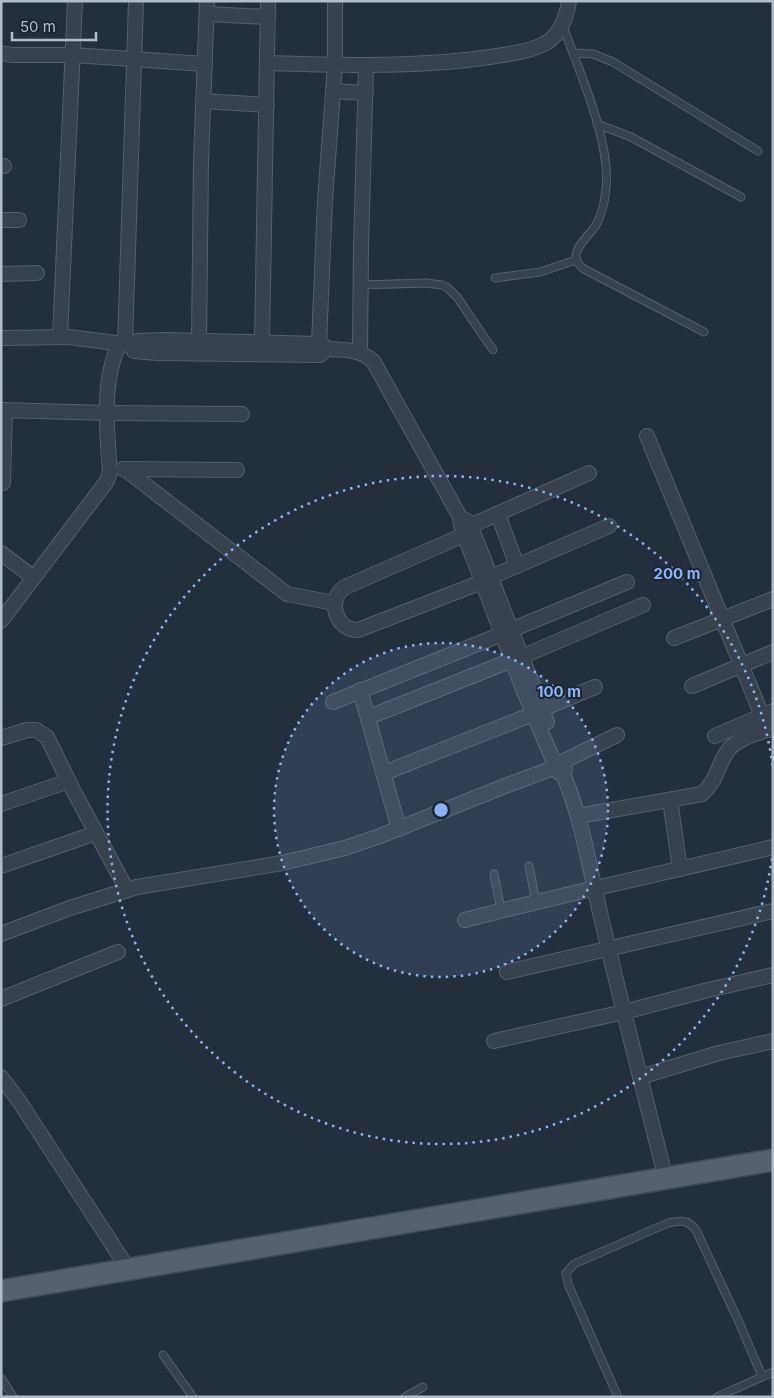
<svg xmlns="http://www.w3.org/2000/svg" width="774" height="1398" viewBox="0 0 774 1398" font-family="Inter,sans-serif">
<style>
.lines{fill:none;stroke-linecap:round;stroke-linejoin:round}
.lane-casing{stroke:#565f6c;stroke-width:9}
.street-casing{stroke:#565f6c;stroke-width:16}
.primary-casing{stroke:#414a57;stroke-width:24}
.lane{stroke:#38414e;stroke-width:7}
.street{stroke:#38414e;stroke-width:14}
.primary{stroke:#56606e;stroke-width:21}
.ring{fill:none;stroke:#8ab4f8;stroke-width:2.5;stroke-dasharray:2.5 5}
.centre{fill:#8ab4f8;stroke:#1d2633;stroke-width:2.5}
.ring-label{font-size:15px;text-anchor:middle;font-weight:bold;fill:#8ab4f8;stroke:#1d2633;stroke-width:4;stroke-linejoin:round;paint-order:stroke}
</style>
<rect width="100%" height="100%" fill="#242f3e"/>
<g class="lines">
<!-- lane casing -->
<g class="lane-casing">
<g id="lane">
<path d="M 563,26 C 579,71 611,141 606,188 C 605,201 602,214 596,225 C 587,239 564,254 584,269 L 704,332"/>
<path d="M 573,53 L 593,54 L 613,62 L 758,151"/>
<path d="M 597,124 L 631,137 L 741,197"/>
<path d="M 495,278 L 540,272 L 576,260"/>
<path d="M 360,285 L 426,283 L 442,285 L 448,288 L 457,297 L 493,350"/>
<path d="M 529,866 L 536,902"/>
<path d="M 494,874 L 501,910"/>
<path d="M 163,1355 L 193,1397"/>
<path d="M 1,1378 L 13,1397"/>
<path d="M 405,1397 L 423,1387"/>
<path d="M 618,1397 L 568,1284 L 566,1273 L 574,1264 L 668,1223 C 681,1220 689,1219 697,1232 L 738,1320 L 762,1376"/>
<path d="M 717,1397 L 773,1372"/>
</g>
</g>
<!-- street casing -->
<g class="street-casing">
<g id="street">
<path d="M 207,14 L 268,17"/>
<path d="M 1,53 L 12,55 L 73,55 L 205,64"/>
<path d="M 268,63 C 343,65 416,68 490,57 C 508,54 529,52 546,43 C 560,35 567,16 569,1"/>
<path d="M 333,91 L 366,93"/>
<path d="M 203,101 L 267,105"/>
<path d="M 1,166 L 4,166"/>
<path d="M 1,220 L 19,220"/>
<path d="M 1,274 L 37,273"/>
<path d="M 60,337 L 75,1"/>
<path d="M 1,338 L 69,337 L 131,345 L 137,341 L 164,340 L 319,344 L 322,344 L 325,347"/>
<path d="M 199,341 L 201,161 L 207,1"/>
<path d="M 262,342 L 268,1"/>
<path d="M 125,344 L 136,1"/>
<path d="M 319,344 L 325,200 L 335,65 L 335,1"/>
<path d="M 131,345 L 134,351 L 157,353 L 320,355 L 327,349 C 344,350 360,349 373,361 L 460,517 L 461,526 L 523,689 L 556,767 L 558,772 L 563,774"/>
<path d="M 360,352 L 361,248 L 366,66"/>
<path d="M 1,410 L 108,413 L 242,414"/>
<path d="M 647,436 L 768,730"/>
<path d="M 123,469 L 237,470"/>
<path d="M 126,470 L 287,594 L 334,603"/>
<path d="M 3,483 L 5,410"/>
<path d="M 498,514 L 517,566"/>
<path d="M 465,520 L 468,521 L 477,542 L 547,722"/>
<path d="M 470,526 L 589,473"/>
<path d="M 464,535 L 345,587 C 326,599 336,631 358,630 L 482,582"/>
<path d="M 1,553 L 34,578"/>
<path d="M 491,577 L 609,526"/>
<path d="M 1,621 L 107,481 L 110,472 C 107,432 101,380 120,343"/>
<path d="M 511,630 L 627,582"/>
<path d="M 674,638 L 773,599"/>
<path d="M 521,657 L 643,605"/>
<path d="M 692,686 L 773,652"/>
<path d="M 360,690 L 399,829"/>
<path d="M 333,702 L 502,634"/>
<path d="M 542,709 L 595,687"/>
<path d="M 369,717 L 512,660"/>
<path d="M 715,736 L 773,711"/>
<path d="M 1,738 L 27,730 L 36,730 L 47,737 L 73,790 L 127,890"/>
<path d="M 562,762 L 617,735"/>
<path d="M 563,765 L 565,769 L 563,774 C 583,821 590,871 602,921 C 622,1007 644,1093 666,1179"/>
<path d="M 384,773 L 533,714"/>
<path d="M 670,800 L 680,869"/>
<path d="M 1,804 L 69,781"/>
<path d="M 578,816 L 702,794 C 719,779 718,761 730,748 C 741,737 759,733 773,728"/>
<path d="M 1,866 L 96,833"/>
<path d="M 465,920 C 567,893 670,872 773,847"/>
<path d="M 1,934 L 70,908 L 137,887 L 282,863 L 345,848 L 380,836 L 505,786 L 556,767"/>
<path d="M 507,972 L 773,911"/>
<path d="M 1,999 L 118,952"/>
<path d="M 494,1041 L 624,1012 L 704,991 L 773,975"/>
<path d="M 1,1077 L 19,1101 L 129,1270"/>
<path d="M 640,1077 L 719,1053 L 773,1041"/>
</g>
</g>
<!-- primary casing -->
<g class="primary-casing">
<path id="primary" d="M 1,1291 L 773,1160"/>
</g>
<!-- lane -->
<use href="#lane" class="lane"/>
<!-- street -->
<use href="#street" class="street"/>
<!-- primary -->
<use href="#primary" class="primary"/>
</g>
<!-- distance rings -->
<circle cx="441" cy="810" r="167" fill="#8ab4f8" fill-opacity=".12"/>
<g class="ring">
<circle cx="441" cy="810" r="167"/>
<path d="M773 851A334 334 0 1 1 773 769"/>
</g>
<circle cx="441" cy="810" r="8" class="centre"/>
<g class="ring-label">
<text x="677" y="579">200 m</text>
<text x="559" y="697">100 m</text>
</g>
<!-- border -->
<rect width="774" height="1398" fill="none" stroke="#b4bcc9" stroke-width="5"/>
<!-- scale -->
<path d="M12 32v8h84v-8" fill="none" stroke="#b4bcc9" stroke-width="2.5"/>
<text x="20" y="32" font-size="15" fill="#b4bcc9" stroke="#1d2633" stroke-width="4" paint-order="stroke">50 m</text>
</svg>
